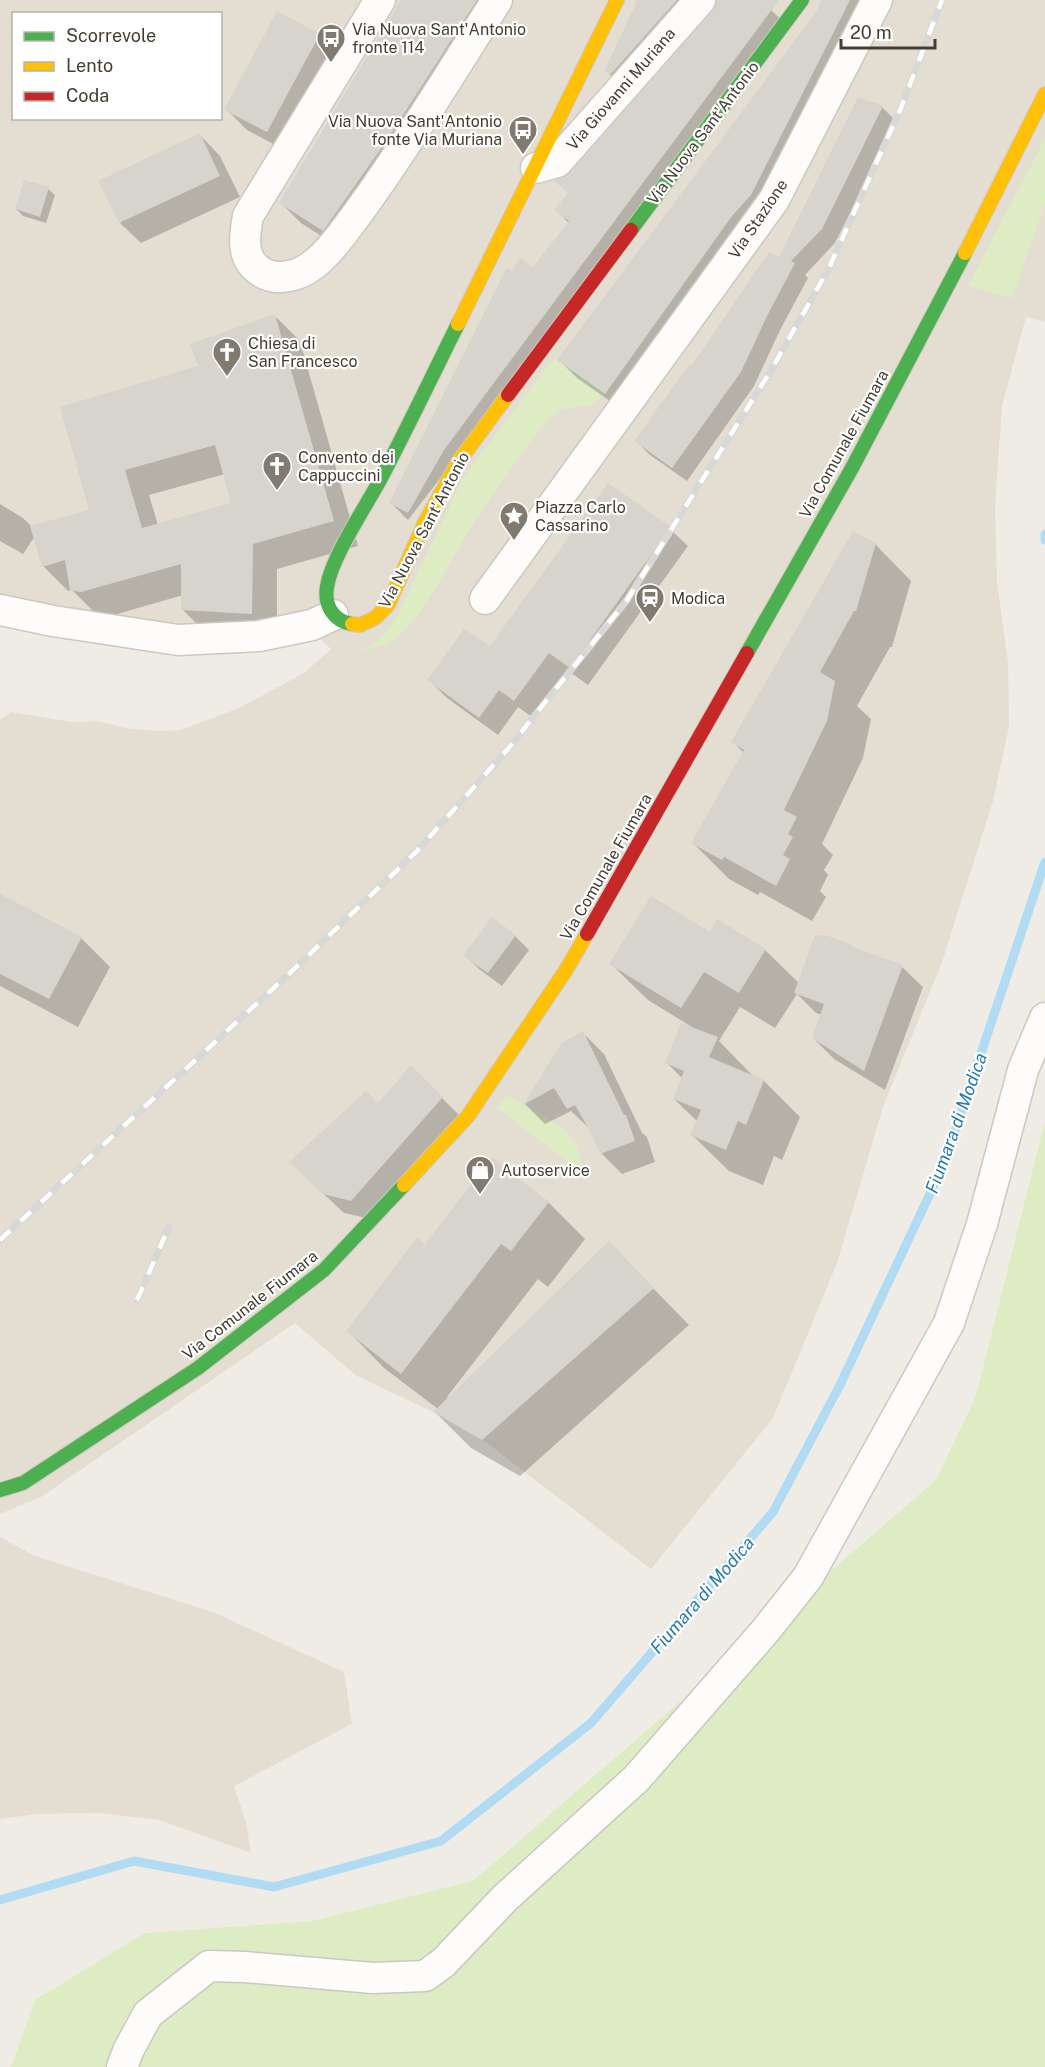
<svg xmlns="http://www.w3.org/2000/svg" width="1045" height="2067" viewBox="0 0 1045 2067" font-family="'Public Sans',sans-serif">
<style>
.residential{fill:#e4ded2;fill-rule:evenodd}
.green{fill:#ddecc3}
.shadow{fill:#0003;fill-rule:evenodd}
.lines{fill:none;stroke-linecap:round;stroke-linejoin:round}
.stream{stroke:#b1dbf2;stroke-width:9}
.building{fill:#d7d3cd;fill-rule:evenodd}
.street-casing{stroke:#cbc8c2;stroke-width:33}
.fast-casing{stroke:#d0cabd;stroke-width:16}
.slow-casing{stroke:#d0cabd;stroke-width:16}
.jam-casing{stroke:#d0cabd;stroke-width:16}
.street{stroke:#fdfcfb;stroke-width:30}
.fast{stroke:#4caf50;stroke-width:14}
.slow{stroke:#ffc107;stroke-width:14}
.jam{stroke:#c62828;stroke-width:14}
.rail-casing{stroke:#d8d8d7;stroke-width:7}
.rail{stroke:#fff;stroke-width:4.5;stroke-dasharray:14;stroke-linecap:butt}
.labels{text-anchor:middle;dominant-baseline:central;stroke-width:4.5;stroke-linejoin:round;paint-order:stroke}
.poi-label{font-size:16px;fill:#453d32;stroke:#fff;text-anchor:start}
.street-label{font-size:16px;fill:#453d32;stroke:#fff}
.water-label{font-size:18px;font-style:italic;fill:#217ab2;stroke:#fff}
</style>
<rect width="100%" height="100%" fill="#efece6"/>
<!-- residential -->
<g class="residential">
<path d="M 0,0 L 1045,0 L 1045,322 L 1026,317 L 1002,406 L 995,506 L 997,583 L 1008,662 L 1009,727 L 993,801 L 942,962 L 883,1107 L 837,1263 L 773,1418 L 651,1569 L 483,1440 L 433,1412 L 355,1375 L 295,1323 L 41,1497 L 0,1514 L 0,720 L 11,712 L 72,722 L 98,721 L 125,728 L 158,731 L 181,730 L 239,708 L 304,673 L 331,649 L 318,637 L 179,653 L 40,634 L 0,626 ZM 14,14 L 220,14 L 220,118 L 14,118 Z"/>
<path d="M 0,1537 L 35,1556 L 213,1612 L 344,1672 L 352,1724 L 234,1786 L 246,1823 L 251,1853 L 159,1820 L 100,1813 L 37,1814 L 0,1819 Z"/>
</g>
<!-- green -->
<g class="green">
<path d="M 1045,139 L 1045,204 L 1012,298 L 968,286 Z"/>
<path d="M 554,358 L 605,394 C 585,412 584,403 563,410 C 559,411 554,415 549,417 C 524,451 497,486 474,522 C 452,557 425,618 390,642 C 381,647 370,649 360,650 C 380,641 387,634 398,615 L 463,478 Z"/>
<path d="M 507,1095 L 565,1129 L 578,1147 L 582,1165 L 574,1166 L 497,1108 Z"/>
<path d="M 1045,1121 L 1045,2067 L 11,2067 L 35,2000 L 145,1933 L 312,1921 L 473,1881 L 936,1480 L 976,1396 Z"/>
</g>
<!-- shadow -->
<g class="shadow">
<path d="M 403,0 L 509,0 L 343,250 L 301,223 L 281,203 Z"/>
<path d="M 637,0 L 757,0 L 771,10 L 789,27 L 408,520 L 391,503 L 513,273 L 533,269 L 569,223 L 556,210 L 569,194 L 571,175 L 714,12 L 718,0 L 712,1 L 623,88 L 606,70 L 635,9 Z"/>
<path d="M 824,0 L 877,0 L 840,70 L 623,410 L 577,378 L 559,360 L 818,12 Z"/>
<path d="M 319,35 L 340,56 L 288,152 L 247,130 L 226,109 Z"/>
<path d="M 882,107 L 896,121 L 835,243 L 805,275 L 808,278 L 780,330 L 754,386 L 687,481 L 650,455 L 636,441 L 780,258 Z"/>
<path d="M 200,135 L 220,156 L 240,197 L 141,243 L 120,223 Z"/>
<path d="M 48,189 L 55,195 L 46,223 L 23,216 L 16,209 Z"/>
<path d="M 275,316 L 300,341 L 358,546 L 277,569 L 277,638 L 208,635 L 183,610 L 183,595 L 107,617 L 97,615 L 72,590 L 68,591 L 43,566 L 35,536 L 23,554 L 0,541 L 0,504 L 23,518 L 32,527 L 91,511 L 200,367 ZM 225,474 L 233,504 L 158,525 L 149,495 Z"/>
<path d="M 608,485 L 670,529 L 688,546 L 588,685 L 567,670 L 532,717 L 518,707 L 498,735 L 447,698 L 429,680 L 490,649 Z"/>
<path d="M 875,544 L 911,581 L 892,647 L 890,647 L 857,706 L 871,719 L 863,758 L 822,844 L 833,855 L 824,870 L 828,875 L 820,891 L 826,897 L 812,921 L 760,892 L 758,895 L 729,879 L 693,843 L 744,753 L 733,742 Z"/>
<path d="M 0,894 L 6,899 L 81,938 L 110,967 L 78,1027 L 0,986 Z"/>
<path d="M 710,934 L 765,950 L 799,983 L 850,945 L 854,949 L 902,967 L 923,987 L 885,1090 L 834,1059 L 813,1038 L 822,1015 L 816,1013 L 797,994 L 775,1028 L 740,1007 L 719,1041 L 753,1076 L 764,1081 L 800,1117 L 782,1160 L 774,1156 L 763,1185 L 729,1171 L 692,1135 L 698,1122 L 674,1099 L 683,1079 L 667,1063 L 692,1027 L 648,1000 L 611,964 Z"/>
<path d="M 515,936 L 529,950 L 502,986 L 479,969 L 465,955 Z"/>
<path d="M 583,1033 L 604,1054 L 642,1133 L 647,1137 L 655,1162 L 622,1174 L 601,1153 L 593,1132 L 571,1111 L 545,1124 L 525,1104 L 562,1045 Z"/>
<path d="M 411,1067 L 461,1117 L 371,1219 L 344,1213 L 310,1181 Z"/>
<path d="M 492,1159 L 549,1203 L 585,1239 L 548,1287 L 538,1279 L 447,1397 L 449,1399 L 645,1280 L 689,1325 L 520,1476 L 471,1448 L 435,1412 L 438,1409 L 384,1368 L 348,1331 L 425,1246 Z"/>
</g>
<g class="lines">
<!-- stream -->
<g class="stream">
<path d="M 1045,534 L 1045,540"/>
<path d="M 0,1900 L 134,1861 L 274,1887 L 441,1841 L 591,1723 L 773,1512 L 840,1385 L 944,1164 L 1045,862"/>
</g>
</g>
<!-- building -->
<g class="building">
<path d="M 401,0 L 477,0 L 387,140 L 323,231 L 279,203 Z"/>
<path d="M 636,0 L 677,0 L 611,74 L 604,71 L 634,8 Z"/>
<path d="M 717,0 L 779,0 L 444,450 L 408,513 L 389,503 L 507,267 L 512,271 L 520,258 L 533,267 L 569,221 L 554,210 L 568,193 L 554,181 L 570,173 L 713,11 Z"/>
<path d="M 820,0 L 850,0 L 751,195 L 732,216 L 605,394 L 557,360 L 817,11 Z"/>
<path d="M 277,11 L 320,34 L 267,132 L 224,110 Z"/>
<path d="M 858,97 L 883,106 L 822,229 L 791,261 L 795,263 L 767,316 L 741,372 L 672,468 L 634,441 L 690,364 L 692,365 L 769,252 L 779,257 Z"/>
<path d="M 200,133 L 220,176 L 119,223 L 98,181 Z"/>
<path d="M 24,180 L 49,187 L 40,217 L 15,209 Z"/>
<path d="M 275,314 L 334,521 L 253,544 L 252,614 L 181,610 L 181,564 L 81,592 L 70,590 L 65,560 L 42,567 L 30,526 L 89,510 L 60,407 L 198,366 L 190,344 ZM 215,445 L 231,503 L 142,528 L 125,470 Z"/>
<path d="M 608,483 L 671,527 L 570,668 L 549,653 L 514,701 L 499,690 L 479,718 L 427,680 L 464,629 L 490,646 Z"/>
<path d="M 853,531 L 876,543 L 856,611 L 854,611 L 820,672 L 835,681 L 827,721 L 784,810 L 797,817 L 788,834 L 793,837 L 783,855 L 790,859 L 776,886 L 724,857 L 722,860 L 691,843 L 744,750 L 731,742 Z"/>
<path d="M 0,894 L 82,937 L 49,999 L 0,974 Z"/>
<path d="M 651,896 L 710,932 L 717,919 L 766,949 L 739,993 L 704,972 L 681,1008 L 609,964 Z"/>
<path d="M 492,917 L 516,935 L 488,973 L 463,956 Z"/>
<path d="M 815,935 L 825,935 L 851,944 L 850,946 L 903,965 L 864,1071 L 812,1038 L 824,1004 L 794,993 Z"/>
<path d="M 681,1023 L 718,1037 L 709,1057 L 764,1080 L 746,1125 L 738,1121 L 726,1150 L 690,1135 L 701,1110 L 673,1099 L 684,1071 L 665,1063 Z"/>
<path d="M 583,1031 L 624,1115 L 626,1115 L 635,1141 L 600,1154 L 591,1133 L 575,1105 L 567,1109 L 554,1088 L 523,1105 L 561,1044 Z"/>
<path d="M 411,1065 L 443,1097 L 351,1201 L 323,1194 L 289,1162 L 366,1091 L 378,1103 Z"/>
<path d="M 492,1157 L 549,1202 L 511,1251 L 501,1244 L 401,1374 L 346,1331 L 417,1238 L 425,1244 Z"/>
<path d="M 609,1241 L 654,1288 L 482,1440 L 433,1412 Z"/>
</g>
<g class="lines">
<!-- street casing -->
<g class="street-casing">
<g id="street">
<path d="M 380,0 L 248,216 C 245,233 241,254 255,267 C 271,283 296,278 313,265 C 332,251 354,218 368,199 C 414,134 455,67 497,0"/>
<path d="M 536,168 L 557,162 L 700,0"/>
<path d="M 485,599 L 774,200 L 877,0"/>
<path d="M 0,610 L 53,621 L 178,640 L 259,636 L 312,625 L 333,615"/>
<path d="M 122,2067 L 129,2049 L 148,2014 L 209,1966 L 245,1967 L 373,1978 L 425,1976 L 443,1963 L 505,1898 L 636,1779 L 766,1630 L 808,1577 L 949,1323 L 982,1224 L 1023,1070 L 1045,1018"/>
</g>
</g>
<!-- fast casing -->
<g class="fast-casing">
<g id="fast">
<path d="M 631,230 L 802,0"/>
<path d="M 352,624 C 333,621 324,605 327,587 C 331,558 365,508 380,480 C 407,429 432,376 458,324"/>
<path d="M 747,653 L 852,468 L 965,253"/>
<path d="M 0,1490 L 23,1483 L 198,1368 L 324,1270 L 404,1185"/>
</g>
</g>
<!-- slow casing -->
<g class="slow-casing">
<g id="slow">
<path d="M 965,253 L 1045,94"/>
<path d="M 458,324 L 617,0"/>
<path d="M 352,624 L 360,625 L 375,618 L 388,605 L 425,522 L 459,461 L 508,395"/>
<path d="M 404,1185 L 468,1116 L 566,970 L 587,934"/>
</g>
</g>
<!-- jam casing -->
<g class="jam-casing">
<g id="jam">
<path d="M 508,395 L 631,230"/>
<path d="M 587,934 L 747,653"/>
</g>
</g>
<!-- street -->
<use href="#street" class="street"/>
<!-- fast -->
<use href="#fast" class="fast"/>
<!-- slow -->
<use href="#slow" class="slow"/>
<!-- jam -->
<use href="#jam" class="jam"/>
<!-- rail casing -->
<g class="rail-casing">
<g id="rail">
<path d="M 0,1240 L 290,973 L 416,852 L 507,750 L 627,600 L 770,372 L 829,268 L 901,108 L 942,0"/>
<path d="M 137,1300 L 169,1227"/>
</g>
</g>
<!-- rail -->
<use href="#rail" class="rail"/>
</g>
<!-- icons -->
<defs>
<g id="bus-pin" transform="scale(1.5)"><path d="M0 17L-7.5 6A9.5 9.5 0 1 1 7.5 6Z" fill="#807a71" stroke="#fff"/><path d="M-5-6H5V4H4V6H2V4H-2V6H-4V4H-5ZM-3.5-4V0h7V-4ZM-3.5 1.2v1.5H-2V1.2ZM2 1.2v1.5H3.5V1.2Z" fill="#fff"/></g>
<g id="church-pin" transform="scale(1.5)"><path d="M0 17L-7.5 6A9.5 9.5 0 1 1 7.5 6Z" fill="#807a71" stroke="#fff"/><path d="M-1.2-6h2.4v3.5h3.3v2.4h-3.3V6h-2.4V-.1h-3.3v-2.4h3.3Z" fill="#fff"/></g>
<g id="sight-pin" transform="scale(1.5)"><path d="M0 17L-7.5 6A9.5 9.5 0 1 1 7.5 6Z" fill="#807a71" stroke="#fff"/><path d="M0-6L1.8-2.2L6-1.7L2.9 1.2L3.7 5.4L0 3.3L-3.7 5.4L-2.9 1.2L-6-1.7L-1.8-2.2Z" fill="#fff"/></g>
<g id="station-pin" transform="scale(1.5)"><path d="M0 17L-7.5 6A9.5 9.5 0 1 1 7.5 6Z" fill="#807a71" stroke="#fff"/><path d="M-3-6H3Q5-6 5-4V2Q5 4 3 4L4.5 6H3L1.5 4h-3L-3 6H-4.5L-3 4Q-5 4-5 2V-4Q-5-6-3-6ZM-3.5-4v3h7v-3ZM-3.5 1v1.5H-2V1ZM2 1v1.5H3.5V1Z" fill="#fff"/></g>
<g id="shop-pin" transform="scale(1.5)"><path d="M0 17L-7.5 6A9.5 9.5 0 1 1 7.5 6Z" fill="#807a71" stroke="#fff"/><path d="M-5-2.5h2.3a2.7 3.5 0 0 1 5.4 0H5L5.5 6h-11ZM-1.5-2.5h3a1.5 2.3 0 0 0-3 0Z" fill="#fff"/></g>
</defs>
<g fill-rule="evenodd">
<use href="#bus-pin" x="331" y="38"/>
<use href="#bus-pin" x="523" y="130"/>
<use href="#church-pin" x="227" y="352"/>
<use href="#church-pin" x="277" y="466"/>
<use href="#sight-pin" x="514" y="516"/>
<use href="#station-pin" x="650" y="598"/>
<use href="#shop-pin" x="480" y="1170"/>
</g>
<g class="labels">
<!-- poi labels -->
<g class="poi-label">
<text x="352" y="29">Via Nuova Sant'Antonio<tspan x="352" dy="18">fronte 114</tspan></text>
<text x="502" y="121" text-anchor="end">Via Nuova Sant'Antonio<tspan x="502" dy="18">fonte Via Muriana</tspan></text>
<text x="248" y="343">Chiesa di<tspan x="248" dy="18">San Francesco</tspan></text>
<text x="298" y="457">Convento dei<tspan x="298" dy="18">Cappuccini</tspan></text>
<text x="535" y="507">Piazza Carlo<tspan x="535" dy="18">Cassarino</tspan></text>
<text x="671" y="598">Modica</text>
<text x="501" y="1170">Autoservice</text>
</g>
<!-- street labels -->
<g class="street-label">
<text transform="translate(621 89) rotate(-49)">Via Giovanni Muriana</text>
<text transform="translate(703 133) rotate(-53)">Via Nuova Sant'Antonio</text>
<text transform="translate(758 219) rotate(-56)">Via Stazione</text>
<text transform="translate(844 444) rotate(-61)">Via Comunale Fiumara</text>
<text transform="translate(424 530) rotate(-62)">Via Nuova Sant'Antonio</text>
<text transform="translate(606 867) rotate(-60)">Via Comunale Fiumara</text>
<text transform="translate(250 1305) rotate(-38)">Via Comunale Fiumara</text>
</g>
<!-- water labels -->
<g class="water-label">
<text transform="translate(956 1123) rotate(-70)">Fiumara di Modica</text>
<text transform="translate(702 1595) rotate(-49)">Fiumara di Modica</text>
</g>
</g>
<!-- legend -->
<rect x="12" y="12" width="210" height="108" fill="#ffffff" stroke="#b5b1ad" stroke-width="1.5"/>
<rect x="24" y="32" width="30" height="9" fill="#4caf50" stroke="#b5b1ad" stroke-width="1.5"/>
<text x="66" y="42" font-size="18" fill="#453d32">Scorrevole</text>
<rect x="24" y="62" width="30" height="9" fill="#ffc107" stroke="#b5b1ad" stroke-width="1.5"/>
<text x="66" y="72" font-size="18" fill="#453d32">Lento</text>
<rect x="24" y="92" width="30" height="9" fill="#c62828" stroke="#b5b1ad" stroke-width="1.5"/>
<text x="66" y="102" font-size="18" fill="#453d32">Coda</text>
<!-- scale -->
<path d="M841 39v9h94v-9" fill="none" stroke="#453d32" stroke-width="3"/>
<text x="850" y="39" font-size="18" fill="#453d32" stroke="#ffffff" stroke-width="4.5" paint-order="stroke">20 m</text>
</svg>
